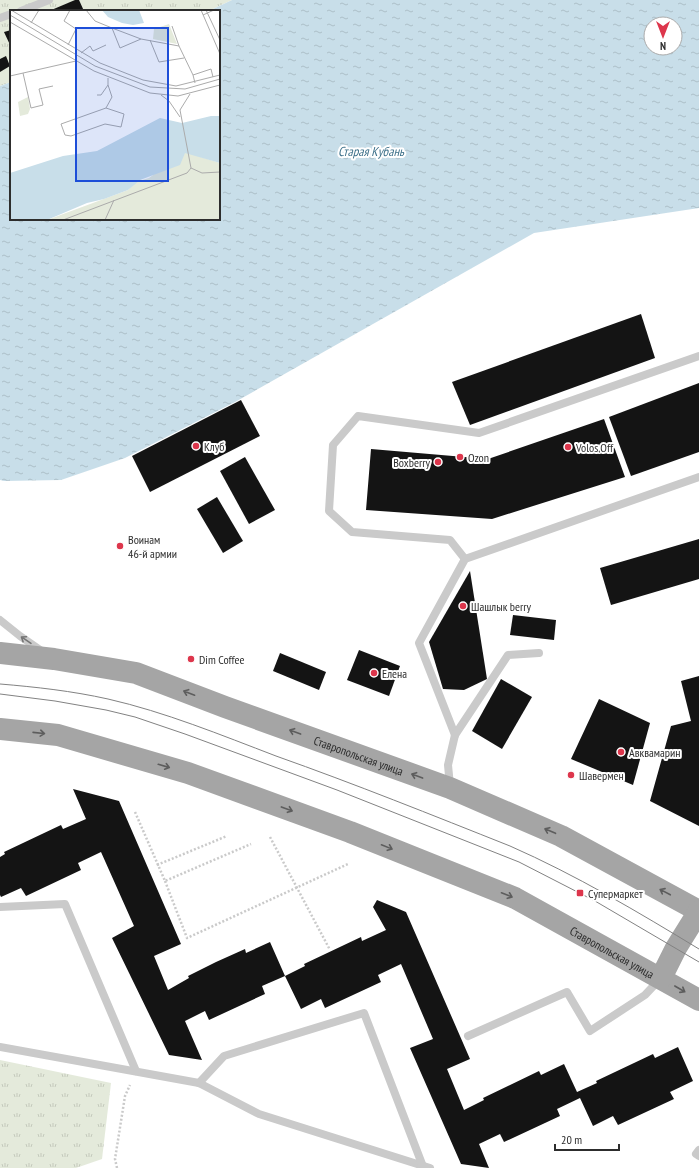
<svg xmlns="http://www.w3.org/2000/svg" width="699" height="1168" viewBox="0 0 699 1168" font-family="'PT Sans Narrow',sans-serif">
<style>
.park{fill:url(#park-tufts)}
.water{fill:url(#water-ripples);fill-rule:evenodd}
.building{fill:#141414}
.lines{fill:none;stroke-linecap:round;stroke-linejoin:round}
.path{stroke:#cacaca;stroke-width:2.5;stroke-dasharray:2 2;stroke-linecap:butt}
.lane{stroke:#cacaca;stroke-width:8}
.primary{stroke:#a5a5a5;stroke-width:22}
.tram{stroke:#828282;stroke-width:1}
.oneway{stroke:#747474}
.oneway2{stroke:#5d5d5d}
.poi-dot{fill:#dd364c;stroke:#fff;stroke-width:1.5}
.labels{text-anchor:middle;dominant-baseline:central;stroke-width:4;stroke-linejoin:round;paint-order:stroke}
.poi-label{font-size:12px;fill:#2d2d2d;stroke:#fff;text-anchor:start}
.street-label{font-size:12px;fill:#2d2d2d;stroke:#fff}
.water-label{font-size:13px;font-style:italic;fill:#3f728b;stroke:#fff}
.inset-road{fill:none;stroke:#ababab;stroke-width:1}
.view{fill:#1d4ed8;fill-opacity:0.15;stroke:#1d4ed8;stroke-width:2}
.inset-edge{fill:none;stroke:#2d2d2d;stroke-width:2}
</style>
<defs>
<pattern id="park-tufts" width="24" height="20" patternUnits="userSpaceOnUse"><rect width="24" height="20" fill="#e4eadb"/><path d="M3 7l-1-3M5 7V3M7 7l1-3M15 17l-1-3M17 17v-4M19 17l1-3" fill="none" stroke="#c4c9bc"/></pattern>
<pattern id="water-ripples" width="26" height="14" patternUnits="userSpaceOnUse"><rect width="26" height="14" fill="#c8dee9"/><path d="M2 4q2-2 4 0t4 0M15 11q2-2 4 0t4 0" fill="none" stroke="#acbfc8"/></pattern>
</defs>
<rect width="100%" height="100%" fill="#fff"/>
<!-- park -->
<g class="park">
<path d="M 0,0 L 232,0 L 213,9 L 206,11 L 11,11 L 11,82 L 0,86 Z"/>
<path d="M 0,1060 L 111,1083 L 102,1159 L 76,1168 L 0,1168 Z"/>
</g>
<!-- water -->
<path class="water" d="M 232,0 L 699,0 L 699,208 L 534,233 L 235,402 L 125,458 L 61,480 L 4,481 L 0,480 L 0,86 L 11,82 L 11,219 L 219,219 L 219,11 L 206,11 L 213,9 ZM 651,24 L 675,24 L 675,48 L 651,48 Z"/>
<!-- building -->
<g class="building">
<path d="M 75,0 L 79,0 L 84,11 L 49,11 Z"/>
<path d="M 11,30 L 11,47 L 4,32 Z"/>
<path d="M 6,56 L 10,66 L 0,72 L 0,59 Z"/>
<path d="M 641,314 L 655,358 L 470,425 L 452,382 Z"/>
<path d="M 699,383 L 699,452 L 631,476 L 609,417 Z"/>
<path d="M 241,400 L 260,436 L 150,492 L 132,456 Z"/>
<path d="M 604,419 L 625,477 L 492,519 L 366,510 L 371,449 L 488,459 Z"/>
<path d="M 245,457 L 275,510 L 249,524 L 220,471 Z"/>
<path d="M 217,497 L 243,541 L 223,553 L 197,509 Z"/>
<path d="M 699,539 L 699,579 L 611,605 L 600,568 Z"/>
<path d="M 470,571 L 487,679 L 464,690 L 443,689 L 429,642 Z"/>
<path d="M 513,615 L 556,620 L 554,640 L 510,635 Z"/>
<path d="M 359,650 L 400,666 L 389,696 L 347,680 Z"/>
<path d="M 280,653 L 326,672 L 319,690 L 273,671 Z"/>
<path d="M 699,676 L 699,826 L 650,801 L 671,726 L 691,721 L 681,681 Z"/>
<path d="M 501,679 L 532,697 L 502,749 L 472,731 Z"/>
<path d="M 599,699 L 650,723 L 633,785 L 571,759 Z"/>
<path d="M 73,789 L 119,801 L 181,944 L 154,956 L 168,990 L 189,978 L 188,976 L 216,962 L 245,949 L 246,953 L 270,942 L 285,976 L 262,986 L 265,994 L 209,1020 L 205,1011 L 185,1021 L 202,1060 L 169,1055 L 112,938 L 134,926 L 101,852 L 78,863 L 81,870 L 26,896 L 21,888 L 1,897 L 0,895 L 0,857 L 5,854 L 4,852 L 61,825 L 63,829 L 86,819 Z"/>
<path d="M 377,900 L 406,912 L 470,1059 L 447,1069 L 464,1110 L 484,1100 L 483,1098 L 539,1071 L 541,1075 L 564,1064 L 577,1092 L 597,1083 L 596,1081 L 653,1054 L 655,1058 L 678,1047 L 693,1081 L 670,1092 L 674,1099 L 618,1125 L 613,1116 L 593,1126 L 580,1098 L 557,1109 L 560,1116 L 504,1142 L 500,1134 L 479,1144 L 489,1168 L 461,1164 L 410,1048 L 433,1039 L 401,964 L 378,975 L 381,982 L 325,1008 L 321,999 L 301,1009 L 285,976 L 305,966 L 304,964 L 361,937 L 362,941 L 386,930 L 373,907 Z"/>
</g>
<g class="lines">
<!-- path -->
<g class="path">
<path d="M 135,812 L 165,881 L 251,844"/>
<path d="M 270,837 L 330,950"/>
<path d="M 157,865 L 227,836"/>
<path d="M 165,881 L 187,938 L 348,864"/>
<path d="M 117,1168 L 115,1159 L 125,1096 L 130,1085"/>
</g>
<!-- lane -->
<g class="lane">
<path d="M 21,11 L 49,0"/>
<path d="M 0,18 L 11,14"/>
<path d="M 465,559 L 450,540 L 352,532 L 329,511 L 333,445 L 358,416 L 479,433 L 699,356"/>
<path d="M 0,620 L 20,636 L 43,652"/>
<path d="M 455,735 L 419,643 L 465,559 L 699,477"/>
<path d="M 450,786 L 448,765 L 455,735 L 508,655 L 539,653"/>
<path d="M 0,907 L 65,904 L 136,1071"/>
<path d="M 468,1036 L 567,992 L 590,1031 L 645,995 L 660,979"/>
<path d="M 0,1047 L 199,1083 L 259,1114 L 430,1168"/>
<path d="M 199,1083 L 224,1056 L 364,1013 L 422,1164"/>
<path d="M 699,1150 L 696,1154 L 699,1156"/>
</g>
<!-- primary -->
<g class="primary">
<path id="s1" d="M 0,653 L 54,659 L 136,673 L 225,707 L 450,788 L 561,836 L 699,911"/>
<path id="s2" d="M 0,729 L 58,735 L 188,773 L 350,832 L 515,898 L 699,1000"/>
<path d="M 661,978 L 676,948 L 699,911"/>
</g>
<!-- tram -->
<g class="tram">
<path d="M 0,684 C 36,687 72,691 108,699 C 165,712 221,735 276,756 C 355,784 432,815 510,846 C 576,875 638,912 699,949"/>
<path d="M 0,694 L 55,701 L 106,710 L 135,717 L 185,734 L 337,790 L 519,862 L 595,901 L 699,962"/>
</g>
</g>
<!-- one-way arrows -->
<defs><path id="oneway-shaft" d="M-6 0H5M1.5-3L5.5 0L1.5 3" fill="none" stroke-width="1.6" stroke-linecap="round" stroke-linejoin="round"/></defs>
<use class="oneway" href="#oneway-shaft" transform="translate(26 640) rotate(-146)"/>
<g class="oneway2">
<use href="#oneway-shaft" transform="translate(189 693) rotate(-159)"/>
<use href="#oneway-shaft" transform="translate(295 732) rotate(-160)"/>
<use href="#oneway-shaft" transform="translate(39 733) rotate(6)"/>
<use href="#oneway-shaft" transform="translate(164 766) rotate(16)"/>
<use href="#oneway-shaft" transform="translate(417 776) rotate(-160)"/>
<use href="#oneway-shaft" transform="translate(287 809) rotate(20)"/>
<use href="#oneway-shaft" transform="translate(550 831) rotate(-157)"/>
<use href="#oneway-shaft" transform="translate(387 847) rotate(22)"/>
<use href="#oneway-shaft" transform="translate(665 892) rotate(-152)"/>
<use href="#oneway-shaft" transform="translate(507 895) rotate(22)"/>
<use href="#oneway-shaft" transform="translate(680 989) rotate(30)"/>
</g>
<!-- markers -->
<g class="poi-dot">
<circle cx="196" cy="446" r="4"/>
<circle cx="568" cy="447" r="4"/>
<circle cx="460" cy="457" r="4"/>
<circle cx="438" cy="462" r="4"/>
<circle cx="120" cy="546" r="4"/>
<circle cx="463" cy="606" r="4"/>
<circle cx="191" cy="659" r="4"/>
<circle cx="374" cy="673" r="4"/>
<circle cx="621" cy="752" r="4"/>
<circle cx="571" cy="775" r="4"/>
<rect x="576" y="889" width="8" height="8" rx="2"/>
</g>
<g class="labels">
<!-- poi labels -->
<g class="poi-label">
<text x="204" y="446">Клуб</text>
<text x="576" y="447">Volos.Off</text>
<text x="468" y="457">Ozon</text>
<text x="430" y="462" text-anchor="end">Boxberry</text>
<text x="128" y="539">Воинам<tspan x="128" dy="14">46-й армии</tspan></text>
<text x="471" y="606">Шашлык berry</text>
<text x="199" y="659">Dim Coffee</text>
<text x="382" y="673">Елена</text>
<text x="629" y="752">Авквамарин</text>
<text x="579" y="775">Шавермен</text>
<text x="588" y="893">Супермаркет</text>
</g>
<!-- street labels -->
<g class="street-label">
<text stroke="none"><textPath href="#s1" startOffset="375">Ставропольская улица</textPath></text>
<text stroke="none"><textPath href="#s2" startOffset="655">Ставропольская улица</textPath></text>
</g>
<!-- water labels -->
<g class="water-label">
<text x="371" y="151">Старая Кубань</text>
</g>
</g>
<!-- overview -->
<g transform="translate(10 10)">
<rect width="210" height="210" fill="#fff"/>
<path d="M 18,87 L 20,99 L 18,104 L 10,106 L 8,92 Z" fill="#e4eadb"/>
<path d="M 159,14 L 167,34 L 143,29 L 144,19 ZM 175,142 L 210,153 L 210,210 L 37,210 L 118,180 L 126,172 L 139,168 Z" fill="#e4eadb"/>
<path d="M 92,0 L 129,0 L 134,13 L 123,15 L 112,13 L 98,7 ZM 201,106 L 210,106 L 210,153 L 175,143 L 170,155 L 130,170 L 118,180 L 94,189 L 77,193 L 37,210 L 0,210 L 0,163 L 53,146 L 87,141 L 150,108 L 172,113 Z" fill="#c8dee9"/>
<path class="inset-road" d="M 1,0 L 90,53 L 133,70 L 166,76 L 210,65M 76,0 L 85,11 L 102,18 L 131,29 L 169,36 L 183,65M 191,0 L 210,44M 196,0 L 210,30M 0,5 L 85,56 L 140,77 L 175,79 L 210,69M 193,5 L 204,0M 0,12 L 84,61 L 140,83 L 168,86 L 210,75M 21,13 L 29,0M 162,16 L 169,36M 102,18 L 110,38 L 131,29M 140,30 L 149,52 L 174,48M 58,35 L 66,19 L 54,11 L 60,0M 71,43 L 80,36 L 83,41 L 96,35M 13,63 L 21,98 L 33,95 L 29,79 L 43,76M 0,66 L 66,51M 185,73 L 183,65 L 201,59 L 203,67M 87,85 L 91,85 L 98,75 L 98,68M 151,85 L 159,91 L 170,107M 96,98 L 114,104 L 111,117 L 95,114 L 61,126 L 55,125 L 51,114 L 96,98 L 102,87 L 98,75M 181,158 L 192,163 L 210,162M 53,210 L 177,163 L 181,158 L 170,100 L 180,84M 95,210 L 104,190"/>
<path class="view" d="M 66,18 L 158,18 L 158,171 L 66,171 Z"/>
<rect width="210" height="210" class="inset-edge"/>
</g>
<!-- north arrow -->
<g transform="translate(663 36) rotate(180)"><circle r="19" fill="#ffffff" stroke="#ababab"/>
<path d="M0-3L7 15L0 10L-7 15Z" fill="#dd364c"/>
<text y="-6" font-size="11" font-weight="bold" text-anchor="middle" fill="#2d2d2d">N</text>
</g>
<!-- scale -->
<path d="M555 1144v6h64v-6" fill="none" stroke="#2d2d2d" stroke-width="2"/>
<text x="561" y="1144" font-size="12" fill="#2d2d2d" stroke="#ffffff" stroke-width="3" paint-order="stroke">20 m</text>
</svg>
